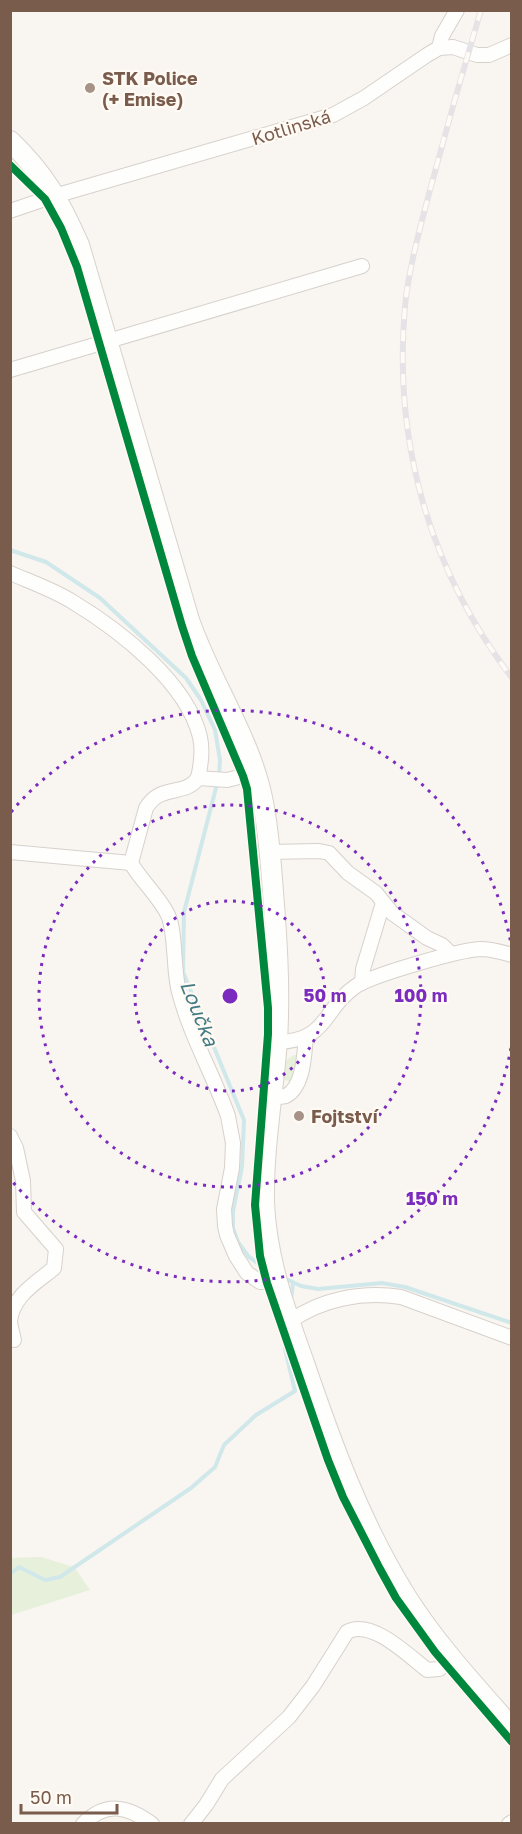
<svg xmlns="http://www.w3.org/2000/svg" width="522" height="1834" viewBox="0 0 522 1834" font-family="'Golos Text',sans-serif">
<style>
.green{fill:#e7f0db}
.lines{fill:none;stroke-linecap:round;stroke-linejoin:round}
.stream{stroke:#d0e8ea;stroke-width:4}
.minor-casing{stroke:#d7d1cb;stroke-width:16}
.secondary-casing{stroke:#d9d2cb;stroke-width:22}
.minor{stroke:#fefefd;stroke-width:14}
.secondary{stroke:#fefefd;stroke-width:20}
.rail-casing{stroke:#e6e3e7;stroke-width:6}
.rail{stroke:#fffaf3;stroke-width:4;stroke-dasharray:11;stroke-linecap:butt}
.cycleway-casing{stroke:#fffaf3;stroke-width:11}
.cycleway{stroke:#00873e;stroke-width:8}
.ring{fill:none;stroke:#7b2cbf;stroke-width:3;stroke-dasharray:3 6}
.poi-dot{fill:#a69286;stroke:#fffaf3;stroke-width:2}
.labels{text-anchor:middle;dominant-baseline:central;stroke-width:4.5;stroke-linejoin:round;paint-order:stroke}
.poi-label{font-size:18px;font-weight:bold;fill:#7a5c4d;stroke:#fffaf3;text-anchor:start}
.street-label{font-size:18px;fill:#7a5c4d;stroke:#fffaf3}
.water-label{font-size:20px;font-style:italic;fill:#437c86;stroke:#fffaf3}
.centre{fill:#7b2cbf;stroke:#fffaf3;stroke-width:3}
.ring-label{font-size:18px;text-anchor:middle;font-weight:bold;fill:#7b2cbf;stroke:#fffaf3;stroke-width:4.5;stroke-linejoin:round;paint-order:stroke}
</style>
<rect width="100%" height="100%" fill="#f9f5f0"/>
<!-- green -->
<g class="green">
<path d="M 294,1055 L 299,1055 L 300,1059 L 291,1082 L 283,1079 L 285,1061 Z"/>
<path d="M 41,1557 L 74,1567 L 90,1590 L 11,1615 L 11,1558 Z"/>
</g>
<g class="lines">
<!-- stream -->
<g class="stream">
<path d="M 10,550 L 46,562 L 100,598 L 186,678 L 201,700 L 215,730 L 220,760 L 219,776"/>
<path d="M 217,784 L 184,912 L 183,972 L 244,1120 L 242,1167 L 233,1211 L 233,1228 L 238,1242 L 249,1257 L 266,1269"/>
<path d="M 284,1278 L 301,1286 L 318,1289 L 382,1283 L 405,1287 L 512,1323"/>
<path d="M 291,1301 L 293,1283"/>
<path d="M 10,1574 L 19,1567 L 45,1580 L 60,1577 L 191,1488 L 215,1467 L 224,1445 L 256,1415 L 295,1391 L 285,1349 L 286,1339"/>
</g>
<!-- minor casing -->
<g class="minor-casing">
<g id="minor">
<path d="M 439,48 L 442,36 L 457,10"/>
<path d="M 10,211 L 51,197 L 333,115 L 364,98 L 427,55 L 439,48 L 453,47 L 477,55 L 489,55 L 512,45"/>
<path d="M 10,370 L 362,266"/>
<path d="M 10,573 C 31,582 54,590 73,602 C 119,630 187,682 200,737 C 203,751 201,765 198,778 L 227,780 L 255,773"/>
<path d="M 198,778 C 185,797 161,783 146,808 L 131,863 C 141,881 159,896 168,915 C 176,932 173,970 179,992 C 190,1035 213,1074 228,1116 L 233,1143 L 232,1168 L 224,1209 L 225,1226 L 227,1235 L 236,1256 L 247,1273 L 260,1282 L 277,1282"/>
<path d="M 10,852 L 131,863"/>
<path d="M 270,852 L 319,851 L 329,853 L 348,873 L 376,893 L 392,913 L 427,938 L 442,945 L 451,954"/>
<path d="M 362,983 L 363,969 L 383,903"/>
<path d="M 277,1042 C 329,1041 322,1009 356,986 C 373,975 459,950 480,949 C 491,949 502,952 512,955"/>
<path d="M 272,1098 L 286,1096 C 304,1086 304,1055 306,1037"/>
<path d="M 10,1136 L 16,1148 L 23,1181 L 24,1212 L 56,1249 L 54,1268 C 36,1283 12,1296 10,1322"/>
<path d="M 289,1322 C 321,1299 362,1291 401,1297 L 512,1338"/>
<path d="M 10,1323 L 14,1340"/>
<path d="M 83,1824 C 106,1801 128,1806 152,1824"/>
<path d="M 191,1824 L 206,1805 L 222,1779 L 289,1717 L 313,1686 L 347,1632 C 371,1618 409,1656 427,1670 L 439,1669 L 453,1660"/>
<path d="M 509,1824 L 512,1822"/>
</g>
</g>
<!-- secondary casing -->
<g class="secondary-casing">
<path id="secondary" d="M 10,141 C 45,175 59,200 79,245 L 189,620 C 211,684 253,741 264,808 C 269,836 271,864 273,892 C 277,942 280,990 277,1041 C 273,1094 263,1148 264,1202 C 266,1258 285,1310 304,1363 C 332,1445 361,1525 407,1598 C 437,1645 475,1686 512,1728"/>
</g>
<!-- minor -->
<use href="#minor" class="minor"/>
<!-- secondary -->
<use href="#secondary" class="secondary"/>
<!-- rail casing -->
<g class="rail-casing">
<path id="rail" d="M 481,10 C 463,70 446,130 430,190 C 420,228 409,267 405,306 C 393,442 429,569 512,678"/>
</g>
<!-- rail -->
<use href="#rail" class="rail"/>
<!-- cycleway casing -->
<g class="cycleway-casing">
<path id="cycleway" d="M 10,165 L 45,199 L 61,228 L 77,267 L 182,626 L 192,656 L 243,776 L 247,789 L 268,1008 L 268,1034 L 255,1205 L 260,1256 L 267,1283 L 328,1460 L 343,1497 L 380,1569 L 396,1598 L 435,1652 L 512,1742"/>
</g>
<!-- cycleway -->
<use href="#cycleway" class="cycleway"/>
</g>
<!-- distance rings -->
<g class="ring">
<circle cx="230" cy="996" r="95"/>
<circle cx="230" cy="996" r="191"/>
<path d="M511 1048A286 286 0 0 1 11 1180M11 812A286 286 0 0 1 511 944"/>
</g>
<!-- markers -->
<g class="poi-dot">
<circle cx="90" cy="88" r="6"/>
<circle cx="299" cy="1116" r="6"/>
</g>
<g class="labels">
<!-- poi labels -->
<g class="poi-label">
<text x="102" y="78">STK Police<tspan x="102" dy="21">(+ Emise)</tspan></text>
<text x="311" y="1116">Fojtství</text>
</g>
<!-- street labels -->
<g class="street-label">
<text transform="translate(291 127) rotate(-17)">Kotlinská</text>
</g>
<!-- water labels -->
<g class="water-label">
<text transform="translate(200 1013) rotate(68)">Loučka</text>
</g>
</g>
<circle cx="230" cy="996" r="9" class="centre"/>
<g class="ring-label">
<text x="325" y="1002">50 m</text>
<text x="421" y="1002">100 m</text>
<text x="432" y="1205">150 m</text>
</g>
<!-- border -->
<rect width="522" height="1834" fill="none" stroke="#7a5c4d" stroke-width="24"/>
<!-- scale -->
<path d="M21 1804v9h96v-9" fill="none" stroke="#7a5c4d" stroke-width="3"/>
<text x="30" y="1804" font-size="18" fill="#7a5c4d" stroke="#fffaf3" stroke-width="4.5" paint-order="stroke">50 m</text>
</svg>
